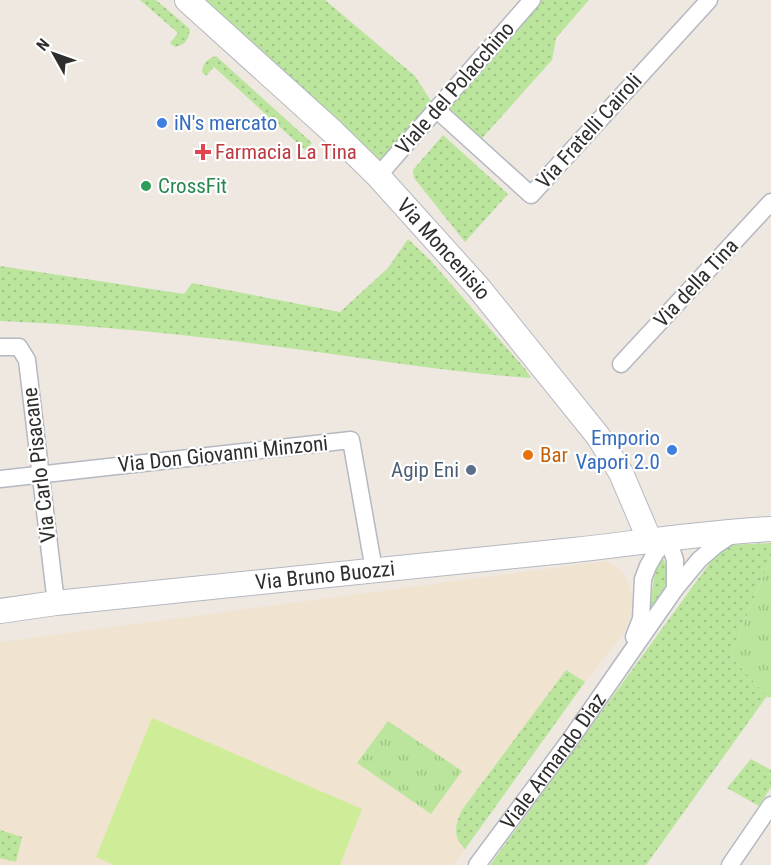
<svg xmlns="http://www.w3.org/2000/svg" width="771" height="865" viewBox="0 0 771 865" font-family="'Roboto Condensed',sans-serif">
<style>
.education{fill:#f0e4d0}
.grass{fill:url(#grass-tufts)}
.garden{fill:url(#garden-dots)}
.pitch{fill:#cfec99}
.lines{fill:none;stroke-linecap:round;stroke-linejoin:round}
.street-casing{stroke:#b4b8c1;stroke-width:19}
.secondary-casing{stroke:#b4b8c1;stroke-width:26}
.street{stroke:#fff;stroke-width:16}
.secondary{stroke:#fff;stroke-width:24}
.shop-dot{fill:#3f7fe0;stroke:#fff;stroke-width:2}
.health-dot{fill:#e0444e;stroke:#fff;stroke-width:2}
.leisure-dot{fill:#2e9e5b;stroke:#fff;stroke-width:2}
.food-dot{fill:#e8710a;stroke:#fff;stroke-width:2}
.service-dot{fill:#5c6f8a;stroke:#fff;stroke-width:2}
.labels{text-anchor:middle;dominant-baseline:central;stroke-width:4.5;stroke-linejoin:round;paint-order:stroke}
.street-label{font-size:21px;fill:#2e2e2e;stroke:#fff}
.shop-label{font-size:21px;fill:#366cbe;stroke:#fff;text-anchor:start}
.health-label{font-size:21px;fill:#be3a42;stroke:#fff;text-anchor:start}
.leisure-label{font-size:21px;fill:#27864d;stroke:#fff;text-anchor:start}
.food-label{font-size:21px;fill:#c56008;stroke:#fff;text-anchor:start}
.service-label{font-size:21px;fill:#4e5e75;stroke:#fff;text-anchor:end}
</style>
<defs>
<pattern id="grass-tufts" width="24" height="20" patternUnits="userSpaceOnUse" patternTransform="scale(1.5)"><rect width="24" height="20" fill="#bbe59d"/><path d="M3 7l-1-3M5 7V3M7 7l1-3M15 17l-1-3M17 17v-4M19 17l1-3" fill="none" stroke="#a1c588"/></pattern>
<pattern id="garden-dots" width="8" height="8" patternUnits="userSpaceOnUse" patternTransform="scale(1.5)"><rect width="8" height="8" fill="#bbe59d"/><path d="M2 2h.1M6 6h.1" fill="none" stroke="#a1c588" stroke-width="1.8" stroke-linecap="round"/></pattern>
</defs>
<rect width="100%" height="100%" fill="#efe8e1"/>
<!-- education -->
<path class="education" d="M 606,561 L 614,565 L 622,571 L 628,582 L 632,597 L 631,613 L 626,630 L 585,682 L 566,670 L 459,843 L 465,849 L 453,865 L 0,865 L 0,642 Z"/>
<!-- grass -->
<g class="grass">
<path d="M 771,558 L 771,698 L 767,696 L 730,656 Z"/>
<path d="M 388,721 L 462,771 L 431,814 L 357,763 Z"/>
</g>
<!-- garden -->
<g class="garden">
<path d="M 140,0 L 156,0 L 190,29 C 188,41 186,44 175,47 L 170,43 L 178,33 Z"/>
<path d="M 187,0 L 325,0 L 415,76 L 436,109 L 532,0 L 589,0 L 556,38 L 552,60 L 476,145 L 436,109 L 378,176 Z"/>
<path d="M 216,56 L 312,143 L 305,150 L 214,67 L 206,76 L 202,72 C 203,63 207,59 216,56 Z"/>
<path d="M 443,135 L 508,194 L 465,242 L 414,178 L 413,170 Z"/>
<path d="M 408,239 L 431,261 L 526,370 L 531,378 C 444,372 359,357 273,346 C 182,334 91,325 0,321 L 0,266 L 184,294 L 192,283 L 340,312 L 388,268 Z"/>
<path d="M 771,543 L 771,558 L 730,656 L 767,696 L 646,865 L 490,865 L 712,560 L 728,545 Z"/>
<path d="M 660,559 L 663,559 C 675,577 660,598 651,614 C 652,594 652,577 660,559 Z"/>
<path d="M 566,670 L 585,682 L 465,849 C 452,836 455,825 462,810 Z"/>
<path d="M 751,759 L 771,770 L 771,787 L 759,806 L 727,788 Z"/>
<path d="M 0,830 L 22,837 L 16,862 L 0,858 Z"/>
</g>
<!-- pitch -->
<path class="pitch" d="M 152,718 L 362,809 L 340,865 L 114,865 L 96,857 Z"/>
<g class="lines">
<!-- street casing -->
<g class="street-casing">
<g id="street">
<path d="M 436,109 L 531,195 L 709,0"/>
<path d="M 378,176 L 532,0"/>
<path d="M 0,347 L 19,347 L 27,360 L 56,603"/>
<path d="M 621,364 L 771,202"/>
<path d="M 0,479 L 351,440 L 374,570"/>
<path d="M 668,539 L 675,560 L 675,589"/>
<path d="M 634,637 L 641,619 L 643,579 L 648,566 L 656,552 L 668,539"/>
<path id="s1" d="M 477,865 L 570,740 L 675,589 L 699,560 L 716,545 L 734,533"/>
<path d="M 730,865 L 771,805"/>
</g>
</g>
<!-- secondary casing -->
<g class="secondary-casing">
<g id="secondary">
<path id="s2" d="M 187,0 L 333,132 L 378,176 L 478,287 L 598,436 L 621,473 L 650,541"/>
<path id="s3" d="M 0,611 L 56,603 L 574,550 C 640,543 705,532 771,529"/>
</g>
</g>
<!-- street -->
<use href="#street" class="street"/>
<!-- secondary -->
<use href="#secondary" class="secondary"/>
</g>
<!-- markers -->
<g class="shop-dot">
<circle cx="162" cy="123" r="6"/>
<circle cx="672" cy="450" r="6"/>
</g>
<path class="health-dot" d="M200 143h6v6h6v6h-6v6h-6v-6h-6v-6h6z"/>
<circle class="leisure-dot" cx="146" cy="186" r="6"/>
<circle class="food-dot" cx="528" cy="455" r="6"/>
<circle class="service-dot" cx="471" cy="470" r="6"/>
<g class="labels">
<!-- street labels -->
<g class="street-label">
<text transform="translate(455 88) rotate(-49)">Viale del Polacchino</text>
<text transform="translate(589 131) rotate(-48)">Via Fratelli Cairoli</text>
<text stroke="none"><textPath href="#s2" startOffset="358">Via Moncenisio</textPath></text>
<text transform="translate(696 283) rotate(-47)">Via della Tina</text>
<text transform="translate(223 454) rotate(-6)">Via Don Giovanni Minzoni</text>
<text transform="translate(39 465) rotate(-97)">Via Carlo Pisacane</text>
<text stroke="none"><textPath href="#s3" startOffset="327">Via Bruno Buozzi</textPath></text>
<text stroke="none"><textPath href="#s1" startOffset="129">Viale Armando Diaz</textPath></text>
</g>
<!-- shop labels -->
<g class="shop-label">
<text x="174" y="123">iN's mercato</text>
<text x="660" y="438" text-anchor="end">Emporio<tspan x="660" dy="24">Vapori 2.0</tspan></text>
</g>
<!-- health labels -->
<g class="health-label">
<text x="215" y="152">Farmacia La Tina</text>
</g>
<!-- leisure labels -->
<g class="leisure-label">
<text x="158" y="186">CrossFit</text>
</g>
<!-- food labels -->
<g class="food-label">
<text x="540" y="455">Bar</text>
</g>
<!-- service labels -->
<g class="service-label">
<text x="459" y="470">Agip Eni</text>
</g>
</g>
<!-- north arrow -->
<g transform="translate(54 54) rotate(310)" stroke="#ffffff" stroke-width="4.5" paint-order="stroke">
<path d="M0-4.5L10 22L0 15L-10 22Z" fill="#2e2e2e"/>
<text y="-9" font-size="16" font-weight="bold" text-anchor="middle" fill="#2e2e2e">N</text>
</g>
</svg>
